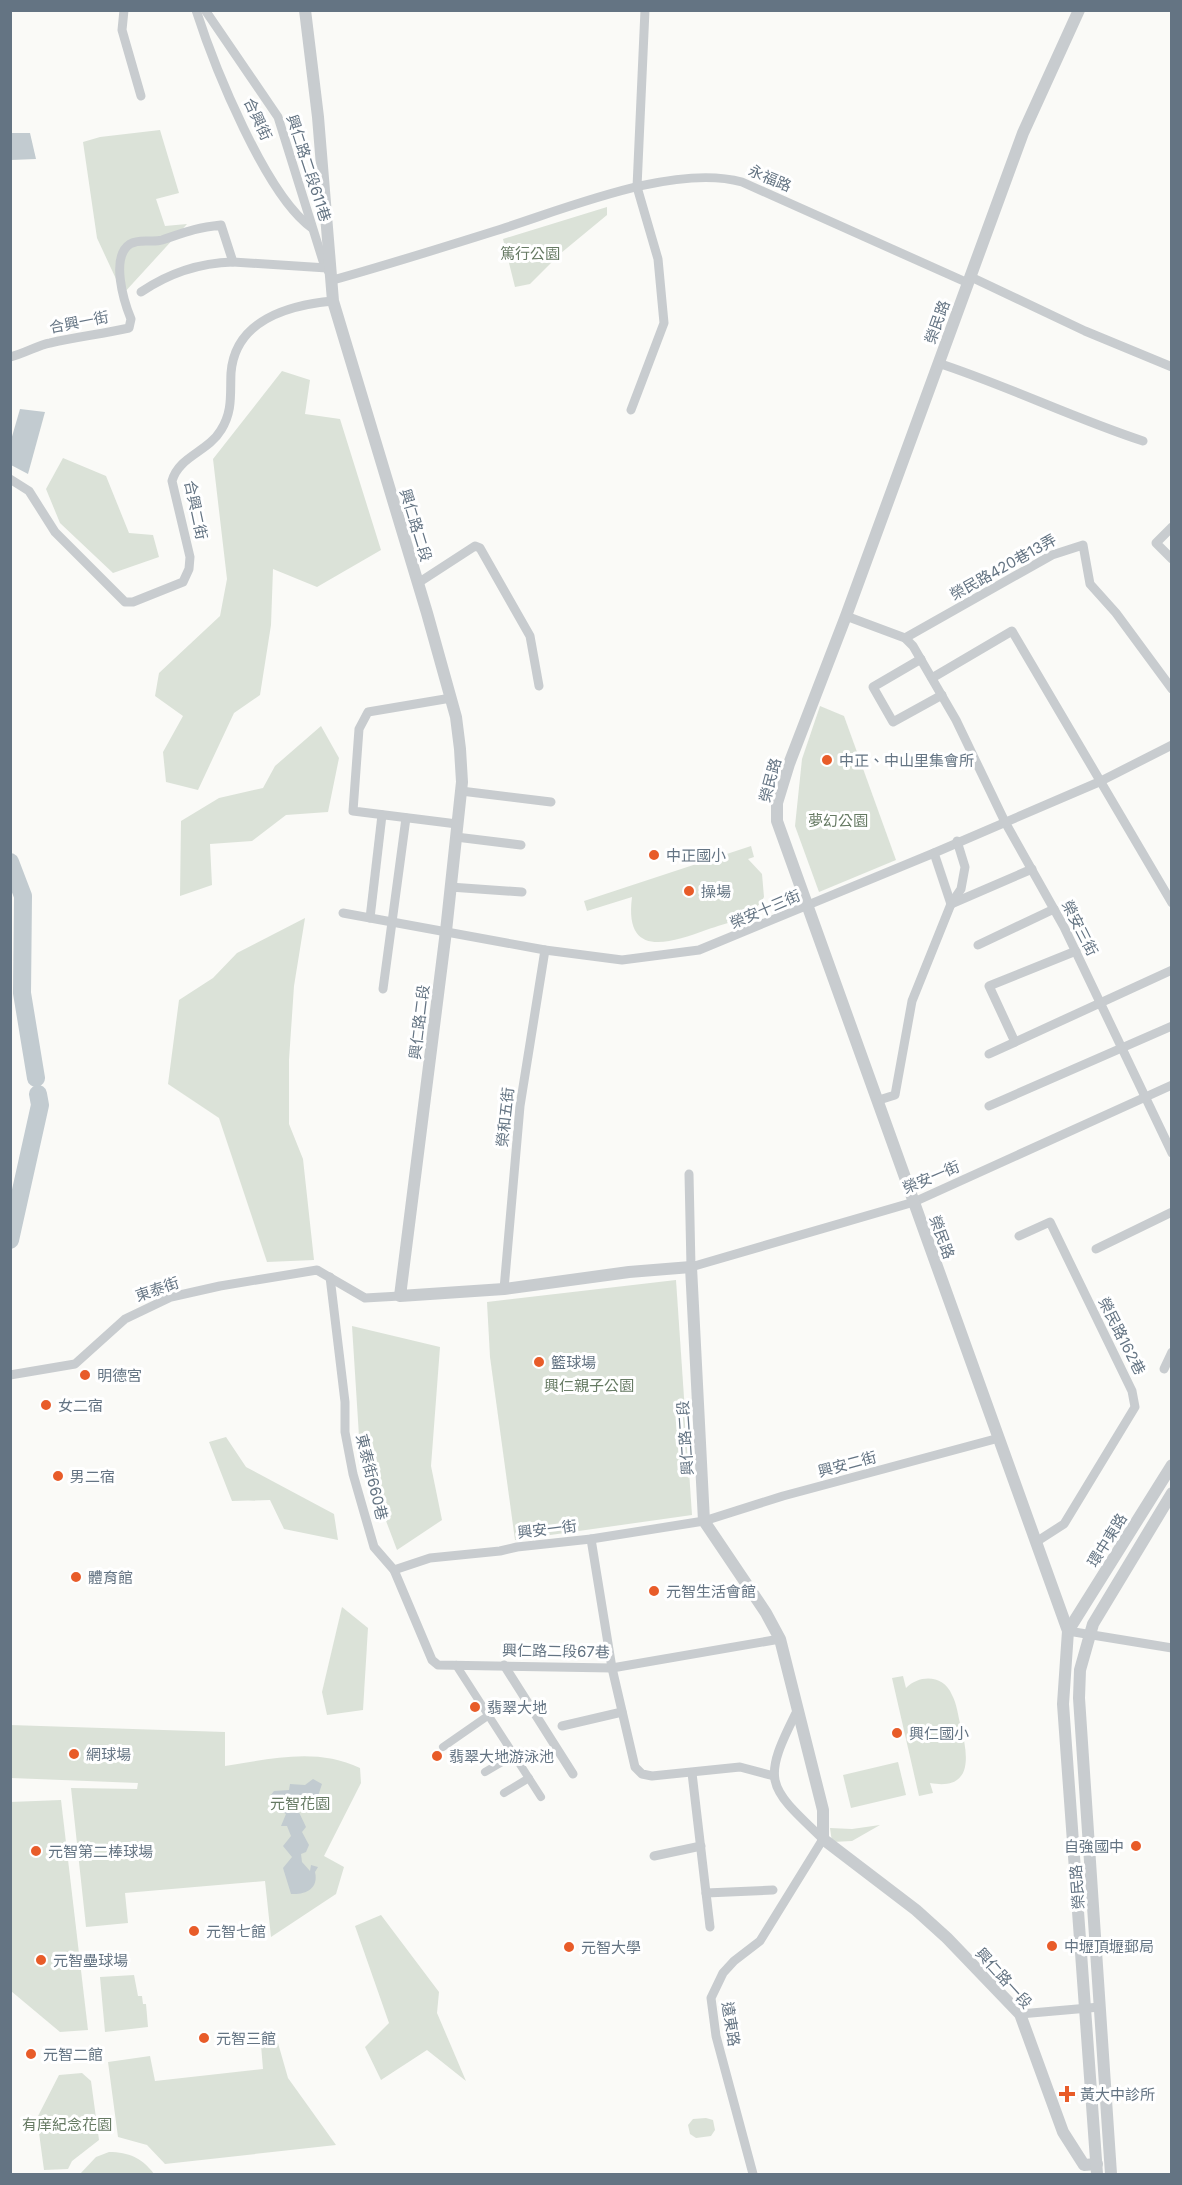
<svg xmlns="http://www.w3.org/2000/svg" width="1182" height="2185" viewBox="0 0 1182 2185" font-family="Inter,'Noto Sans TC',sans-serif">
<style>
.green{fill:#dbe2d8}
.water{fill:#c2cbd0}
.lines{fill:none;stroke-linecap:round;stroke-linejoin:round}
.river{stroke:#c2cbd0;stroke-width:18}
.pedestrian{stroke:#c8cccf;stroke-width:8}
.minor{stroke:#c8cccf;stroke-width:9}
.tertiary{stroke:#c8cccf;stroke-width:12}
.poi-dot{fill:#e85c29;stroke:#fff;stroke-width:2}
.labels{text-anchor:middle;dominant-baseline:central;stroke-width:6;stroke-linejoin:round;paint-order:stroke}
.street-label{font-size:15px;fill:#647483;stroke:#fff}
.park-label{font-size:15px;fill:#667a63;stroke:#fff}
.poi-label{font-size:15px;fill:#647483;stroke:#fff;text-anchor:start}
</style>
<rect width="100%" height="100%" fill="#fafaf7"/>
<!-- green -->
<g class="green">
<path d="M 160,130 L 179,193 L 156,199 L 165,226 L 187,224 L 123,294 L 97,238 L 83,142 L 100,137 Z"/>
<path d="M 607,207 L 607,215 L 561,253 L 530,284 L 515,287 L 503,239 Z"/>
<path d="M 282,371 L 310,380 L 305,414 L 340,419 L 381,550 L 317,587 L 273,569 L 271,625 L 260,695 L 234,713 L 198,790 L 166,782 L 163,752 L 183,716 L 155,696 L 159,673 L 220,616 L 227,579 L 213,459 Z"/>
<path d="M 63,458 L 106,476 L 129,533 L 153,535 L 159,557 L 113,573 L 60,523 L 46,489 Z"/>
<path d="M 820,706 L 844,716 L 896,860 L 819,892 L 795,826 L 802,759 Z"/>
<path d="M 321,726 L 339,758 L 328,812 L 286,815 L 252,841 L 210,844 L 212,885 L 180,896 L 181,821 L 219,798 L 263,788 L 275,766 Z"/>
<path d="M 751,846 L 754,857 L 748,859 L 762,874 L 764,897 C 752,919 729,922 706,930 C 668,944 624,958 632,897 L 587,911 L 584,901 Z"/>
<path d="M 305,918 L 294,986 L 289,1060 L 289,1124 L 303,1159 L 314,1260 L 267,1262 L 219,1118 L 168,1084 L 179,1000 L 213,978 L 237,953 Z"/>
<path d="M 676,1280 L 692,1515 L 515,1540 L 490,1357 L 487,1302 Z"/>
<path d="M 352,1326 L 440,1347 L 431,1466 L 442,1520 L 397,1550 L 360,1452 Z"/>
<path d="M 226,1437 L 246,1467 L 334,1514 L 338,1540 L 284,1529 L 270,1500 L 232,1501 L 209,1442 Z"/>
<path d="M 342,1607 L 368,1628 L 363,1710 L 327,1715 L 322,1692 Z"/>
<path d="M 903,1676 L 906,1688 C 920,1674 944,1675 952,1695 C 957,1704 958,1716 961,1727 C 968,1755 974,1791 930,1783 L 933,1793 L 919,1796 L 892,1678 Z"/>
<path d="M 10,1725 L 225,1732 L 225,1766 C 271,1759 316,1747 360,1768 L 361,1783 L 324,1856 L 344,1867 L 336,1894 L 271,1937 L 265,1881 L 125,1893 L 128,1923 L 86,1927 L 71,1788 L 137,1789 L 138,1783 L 11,1778 Z"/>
<path d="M 898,1762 L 906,1795 L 851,1808 L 843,1775 Z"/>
<path d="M 61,1800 L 88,2030 L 60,2032 L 11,1991 L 10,1802 Z"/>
<path d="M 880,1825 L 852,1841 L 832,1842 L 830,1828 L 852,1829 Z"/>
<path d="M 381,1915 L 439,1992 L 437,2013 L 466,2081 L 427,2050 L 381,2080 L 365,2047 L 389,2023 L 355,1926 Z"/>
<path d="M 134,1975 L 138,1996 L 142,1996 L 143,2004 L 146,2004 L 148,2027 L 105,2032 L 100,1977 Z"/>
<path d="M 278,2043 L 288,2078 L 336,2145 L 165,2164 L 147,2145 L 118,2137 L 108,2062 L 150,2056 L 155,2081 L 263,2069 L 261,2045 Z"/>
<path d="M 82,2073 L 91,2081 L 99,2140 L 72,2161 L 68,2169 L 44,2170 L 37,2118 L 59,2075 Z"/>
<path d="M 706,2118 L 713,2120 L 715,2130 L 711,2136 L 696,2138 L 690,2134 L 688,2125 L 693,2119 Z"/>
<path d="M 109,2152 C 129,2152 142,2158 154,2174 L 80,2174 L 96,2157 Z"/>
</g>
<!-- water -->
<g class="water">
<path d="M 11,133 L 30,133 L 36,159 L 11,160 Z"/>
<path d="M 20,409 L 45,412 L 28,474 L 11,465 L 11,440 Z"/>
<path d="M 313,1779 L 322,1784 L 318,1796 L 310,1798 L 297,1808 L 306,1827 L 302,1832 L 309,1845 L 306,1852 L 301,1854 L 302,1862 L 310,1871 L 311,1865 L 318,1867 L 315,1872 C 319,1889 305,1895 291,1894 L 283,1868 L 292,1857 L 283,1846 L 291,1836 L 287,1826 L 281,1826 L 286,1814 L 275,1807 L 270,1796 L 274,1791 L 289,1790 L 290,1784 L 305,1785 Z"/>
</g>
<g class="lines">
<!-- river -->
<g class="river">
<path d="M 10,862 L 23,896 L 22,993 L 36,1078"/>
<path d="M 10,1240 L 40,1105 L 38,1094"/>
</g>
<!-- pedestrian -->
<g class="pedestrian">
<path d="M 456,1665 L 541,1797"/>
<path d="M 443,1747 L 489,1715"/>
<path d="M 485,1772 L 514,1755"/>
<path d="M 504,1793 L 529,1778"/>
</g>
<!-- minor -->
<g class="minor">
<path d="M 124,10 L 122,30 L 141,96"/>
<path d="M 196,10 C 214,66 266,196 312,228"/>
<path d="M 205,10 L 278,117 L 323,261 L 333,280 C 387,265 441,248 495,231 C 563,210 673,163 742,182 L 968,283 L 971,277 L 1085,331 L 1172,367"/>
<path d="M 141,292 C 169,273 198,263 233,262"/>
<path d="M 10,357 C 24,354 38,345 50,343 C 76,337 102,334 129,328 L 131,319 C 124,302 110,257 130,244 C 140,238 152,243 162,240 C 186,232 195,228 221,225 L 233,262 L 327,268"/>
<path d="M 938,363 C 1008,386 1073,418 1143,441"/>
<path d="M 631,410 L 664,323 L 658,259 L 637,187 L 645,10"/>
<path d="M 10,479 L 29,491 L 55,532 L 125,602 L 133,602 L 183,582 L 189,569 L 190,557 L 172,481 C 179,456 208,452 221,430 C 233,411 230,394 231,373 C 235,320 289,305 333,301"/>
<path d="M 1172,527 L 1156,543 L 1172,559"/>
<path d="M 418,583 L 475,546 L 480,548 L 530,636 L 539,686"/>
<path d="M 846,616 L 905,638 L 913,646 L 956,720 L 1005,822 L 1064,927 L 1172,1153"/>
<path d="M 905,638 L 1052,555 L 1083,545 L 1090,584 L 1116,613 L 1172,689"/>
<path d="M 921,659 L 873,687 L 893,722 L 942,695"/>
<path d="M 932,678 L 1012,631 L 1172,903"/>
<path d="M 451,698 L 368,712 L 359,729 L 353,811 L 457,824"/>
<path d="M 461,791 L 551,802"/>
<path d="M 456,837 L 521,845"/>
<path d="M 934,853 L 951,904"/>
<path d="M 450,887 L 522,892"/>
<path d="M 951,904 L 1032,869"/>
<path d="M 343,913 L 545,950 L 622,960 L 699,950 L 934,853 L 1099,782 L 1172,745"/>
<path d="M 370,918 L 382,815"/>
<path d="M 978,945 L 1054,909"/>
<path d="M 383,989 L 406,818"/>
<path d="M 1015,1042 L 989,986 L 1076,951"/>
<path d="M 989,1054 L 1172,970"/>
<path d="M 879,1100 L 895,1095 L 912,1001 L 951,904 L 961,889 L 965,867 L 957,841"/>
<path d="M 989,1106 L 1172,1026"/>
<path d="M 689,1174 L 691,1267 L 914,1202 L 1172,1085"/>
<path d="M 1019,1236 L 1050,1222 L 1132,1391 L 1135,1407 L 1064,1524 L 1036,1542"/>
<path d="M 1096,1249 L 1172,1212"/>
<path d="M 330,1277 L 345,1402 L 345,1432 L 353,1474 L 374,1547 L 394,1570 L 432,1660 L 438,1665 L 612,1668 L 780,1639"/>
<path d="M 504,1289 L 520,1106 L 545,950"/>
<path d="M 1164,1369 L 1172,1352"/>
<path d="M 10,1375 L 75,1364 L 125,1319 L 171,1297 L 220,1286 L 317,1270 L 365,1298 L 400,1296"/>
<path d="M 591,1539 L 612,1668 L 635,1767 L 642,1774 L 652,1776 L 740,1767 L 774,1776"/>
<path d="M 394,1570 L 430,1558 L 500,1551 L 517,1547 L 591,1539 L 704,1521 L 783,1496 L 999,1438"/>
<path d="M 1068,1631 L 1172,1648"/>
<path d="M 504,1665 L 573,1774"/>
<path d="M 562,1726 L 622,1712"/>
<path d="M 692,1773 L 710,1927"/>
<path d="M 654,1856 L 701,1846"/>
<path d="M 706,1893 L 773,1890"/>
<path d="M 1020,2014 L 1100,2007"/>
<path d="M 753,2174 L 716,2036 L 711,1998 L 723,1973 L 734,1961 L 760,1941 L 823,1839 C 766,1785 761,1782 798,1709"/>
</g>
<!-- tertiary -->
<g class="tertiary">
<path d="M 305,10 L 318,117 L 333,301 L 427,613 L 456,717 L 460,749 L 462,782 L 446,931 L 400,1296 L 504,1289 L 629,1272 L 691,1267 L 704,1521 L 766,1613 L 780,1639 L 823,1810 L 823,1839 L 916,1910 L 947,1938 L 1020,2014 L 1063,2132 L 1084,2165 L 1097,2164"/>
<path d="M 1079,10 L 1023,133 L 846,616 L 789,764 L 777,803 L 777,821 L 1068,1631 L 1063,1704 L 1097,2174"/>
<path d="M 1068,1631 L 1172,1465"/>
<path d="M 1111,2174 L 1079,1698 L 1080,1670 L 1093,1624 L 1172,1493"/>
</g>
</g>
<!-- markers -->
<g class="poi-dot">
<circle cx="827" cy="760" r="6"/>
<circle cx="654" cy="855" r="6"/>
<circle cx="689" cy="891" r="6"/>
<circle cx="539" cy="1362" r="6"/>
<circle cx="85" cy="1375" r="6"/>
<circle cx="46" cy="1405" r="6"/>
<circle cx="58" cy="1476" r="6"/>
<circle cx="76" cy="1577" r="6"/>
<circle cx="654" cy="1591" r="6"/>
<circle cx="475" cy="1707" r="6"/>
<circle cx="897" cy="1733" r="6"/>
<circle cx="74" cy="1754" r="6"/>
<circle cx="437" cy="1756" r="6"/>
<circle cx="1136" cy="1846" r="6"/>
<circle cx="36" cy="1851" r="6"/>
<circle cx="194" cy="1931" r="6"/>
<circle cx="1052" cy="1946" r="6"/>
<circle cx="569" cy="1947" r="6"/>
<circle cx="41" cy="1960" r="6"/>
<circle cx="204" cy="2038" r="6"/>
<circle cx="31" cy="2054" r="6"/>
<path d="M1064 2085h6v6h6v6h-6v6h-6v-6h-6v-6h6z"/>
</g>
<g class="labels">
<!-- street labels -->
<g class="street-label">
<text transform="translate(258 119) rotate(65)">合興街</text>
<text transform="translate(309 168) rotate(72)">興仁路二段611巷</text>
<text transform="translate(770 178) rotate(23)">永福路</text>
<text transform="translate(79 322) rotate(-11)">合興一街</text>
<text transform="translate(937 322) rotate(-70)">榮民路</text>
<text transform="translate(196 510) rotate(78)">合興二街</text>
<text transform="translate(416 525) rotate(73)">興仁路二段</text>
<text transform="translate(1003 567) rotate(-29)">榮民路420巷13弄</text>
<text transform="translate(770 780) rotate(-75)">榮民路</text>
<text transform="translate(765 909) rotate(-23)">榮安十三街</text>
<text transform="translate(1080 928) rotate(63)">榮安三街</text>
<text transform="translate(419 1022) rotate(-83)">興仁路二段</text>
<text transform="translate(505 1117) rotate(-84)">榮和五街</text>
<text transform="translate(931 1177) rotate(-23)">榮安一街</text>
<text transform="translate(942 1237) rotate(70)">榮民路</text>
<text transform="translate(157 1289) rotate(-19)">東泰街</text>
<text transform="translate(1122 1336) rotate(63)">榮民路162巷</text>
<text transform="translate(685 1438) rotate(-94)">興仁路二段</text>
<text transform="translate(847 1464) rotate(-15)">興安二街</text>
<text transform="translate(372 1477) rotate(76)">東泰街660巷</text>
<text transform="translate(547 1529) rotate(-7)">興安一街</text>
<text transform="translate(1107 1540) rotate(-58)">環中東路</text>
<text transform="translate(556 1651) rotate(1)">興仁路二段67巷</text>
<text transform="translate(1077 1887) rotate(-94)">榮民路</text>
<text transform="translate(1004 1978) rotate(48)">興仁路一段</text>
<text transform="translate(731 2024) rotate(81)">遠東路</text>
</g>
<!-- park labels -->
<g class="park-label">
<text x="530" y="253">篤行公園</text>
<text x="838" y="820">夢幻公園</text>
<text x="589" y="1385">興仁親子公園</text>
<text x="300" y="1803">元智花園</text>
<text x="67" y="2124">有庠紀念花園</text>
</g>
<!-- poi labels -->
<g class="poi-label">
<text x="839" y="760">中正、中山里集會所</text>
<text x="666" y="855">中正國小</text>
<text x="701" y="891">操場</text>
<text x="551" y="1362">籃球場</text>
<text x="97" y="1375">明德宮</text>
<text x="58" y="1405">女二宿</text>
<text x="70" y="1476">男二宿</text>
<text x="88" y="1577">體育館</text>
<text x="666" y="1591">元智生活會館</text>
<text x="487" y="1707">翡翠大地</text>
<text x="909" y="1733">興仁國小</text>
<text x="86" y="1754">網球場</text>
<text x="449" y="1756">翡翠大地游泳池</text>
<text x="1124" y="1846" text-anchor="end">自強國中</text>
<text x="48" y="1851">元智第二棒球場</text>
<text x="206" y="1931">元智七館</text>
<text x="1064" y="1946">中壢頂壢郵局</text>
<text x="581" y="1947">元智大學</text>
<text x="53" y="1960">元智壘球場</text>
<text x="216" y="2038">元智三館</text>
<text x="43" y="2054">元智二館</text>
<text x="1080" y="2094">黃大中診所</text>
</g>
</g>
<!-- border -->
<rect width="1182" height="2185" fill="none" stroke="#647483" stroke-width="24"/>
</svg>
